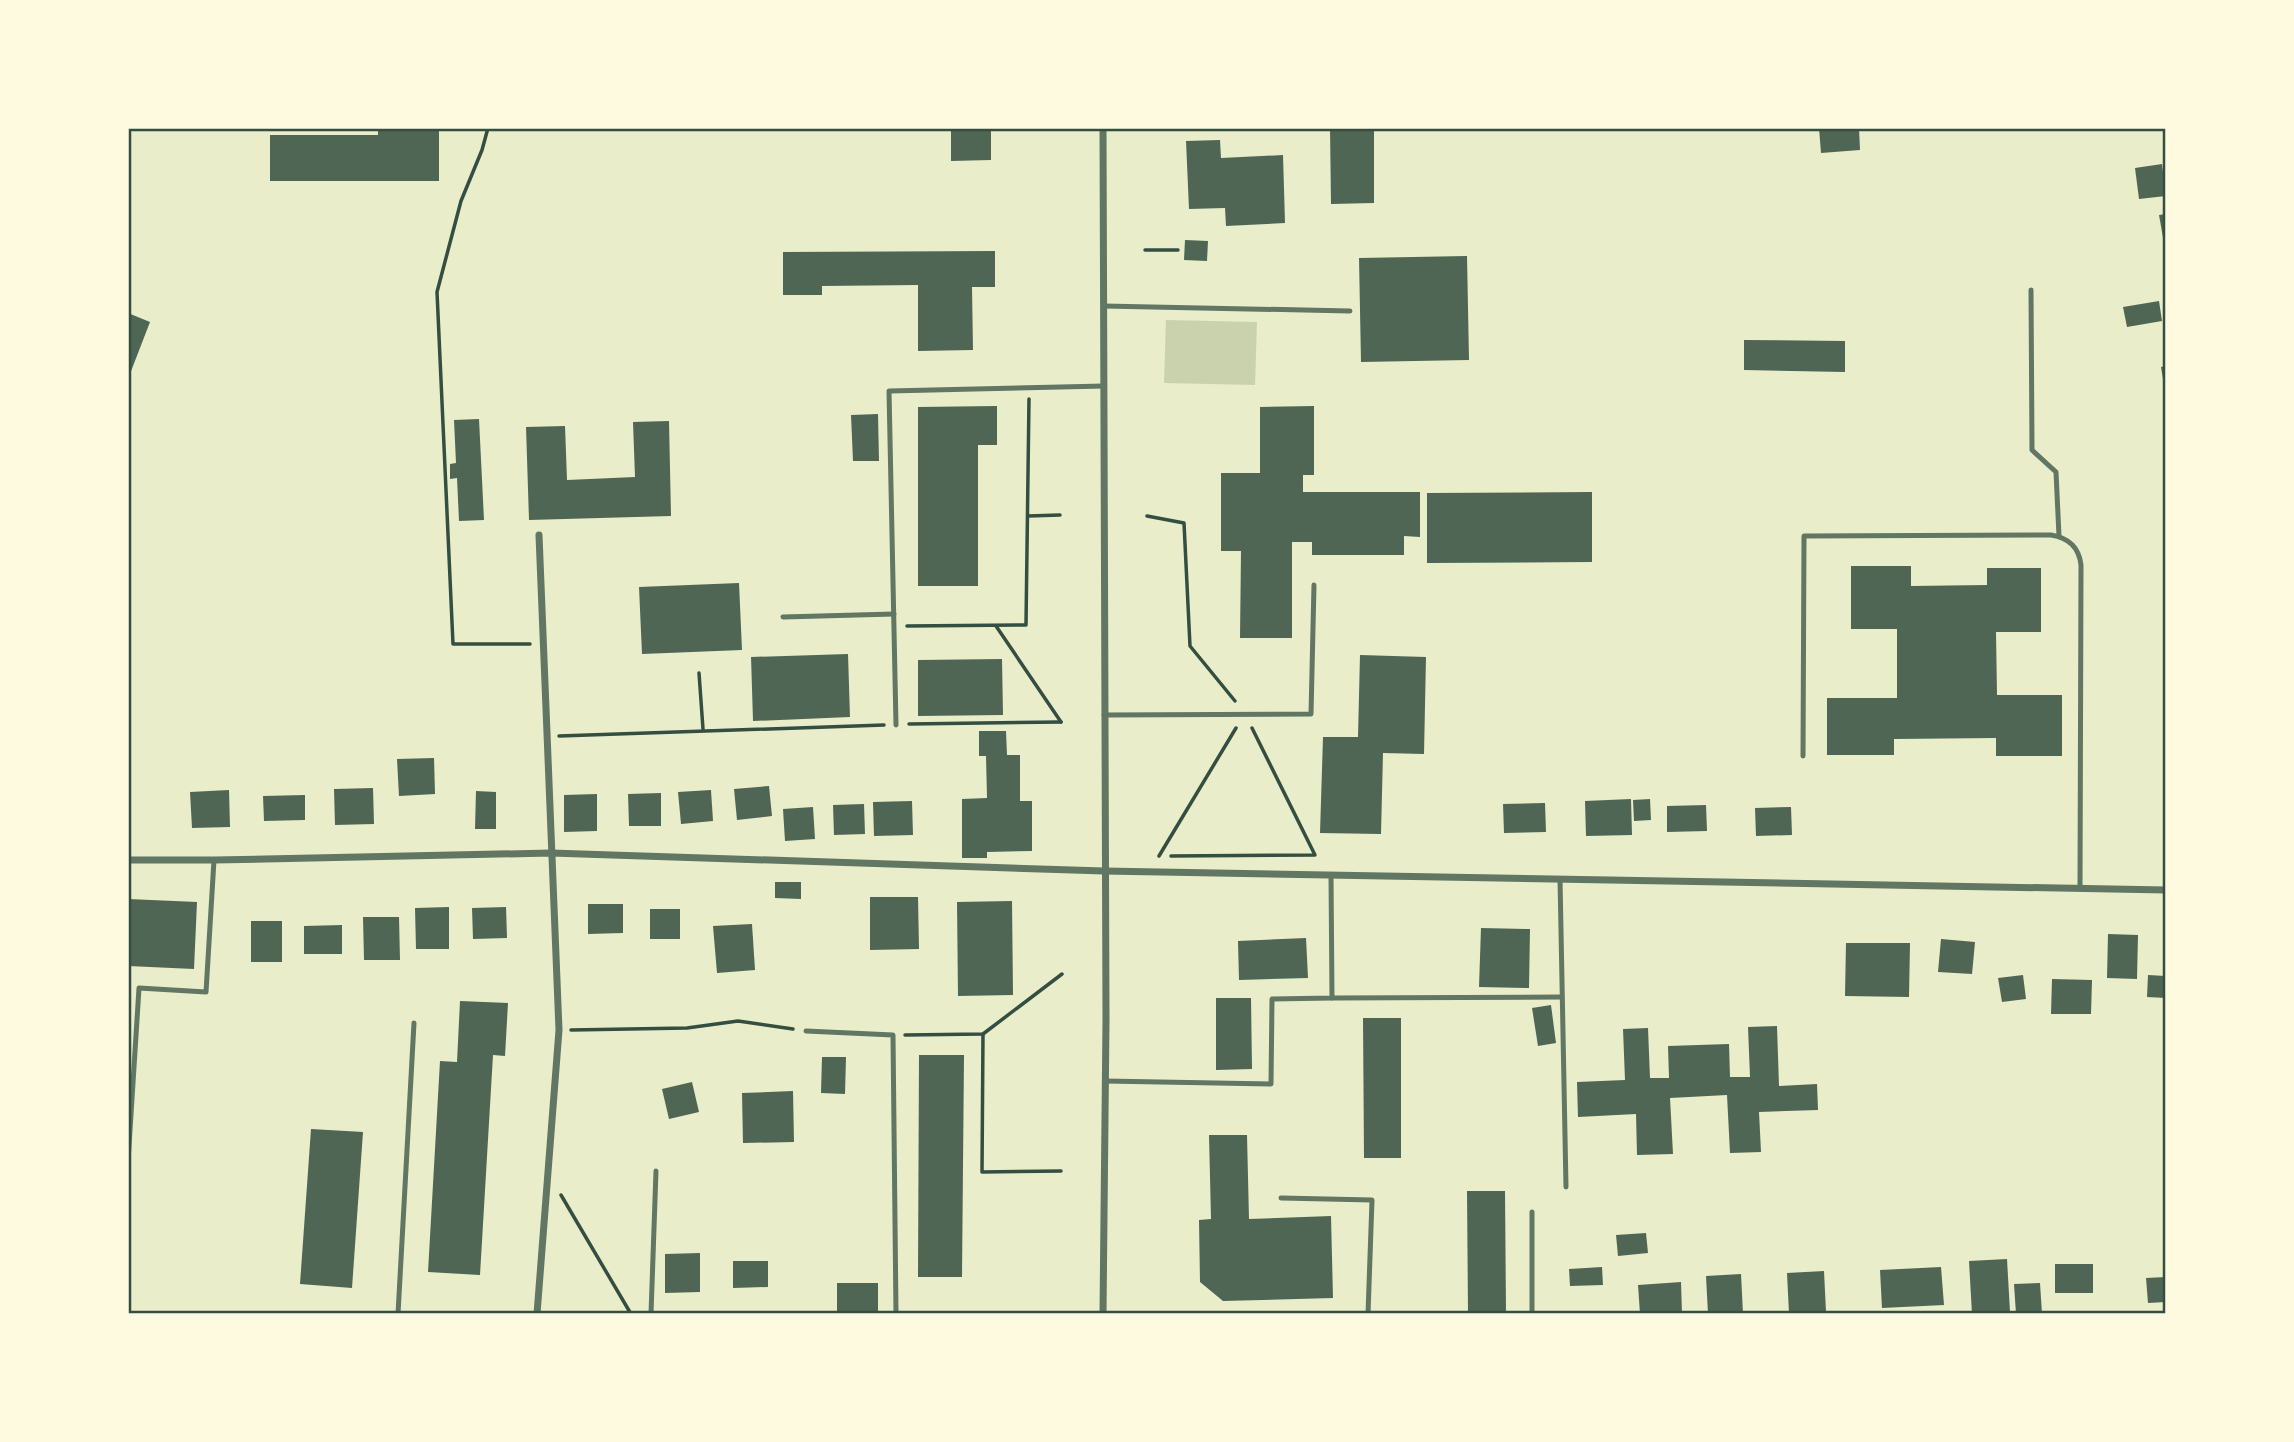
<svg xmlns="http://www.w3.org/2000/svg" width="2294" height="1442" viewBox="0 0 2294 1442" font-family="Inter,sans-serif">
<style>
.green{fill:#cad2ad}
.building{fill:#4f6655}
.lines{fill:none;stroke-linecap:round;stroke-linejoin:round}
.path{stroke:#344e41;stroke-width:3.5}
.service{stroke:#617663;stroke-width:5}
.minor{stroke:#617663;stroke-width:7}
.neatline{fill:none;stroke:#344e41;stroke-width:2.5}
</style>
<rect width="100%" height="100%" fill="#e9edc9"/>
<!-- green -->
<path class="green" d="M 1166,320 L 1257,322 L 1255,385 L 1164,383 Z"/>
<!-- building -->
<g class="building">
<path d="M 378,128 L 439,128 L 439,181 L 270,181 L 270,135 L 378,135 Z"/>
<path d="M 951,128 L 991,128 L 991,160 L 951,161 Z"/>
<path d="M 1330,128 L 1374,128 L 1374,203 L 1331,204 Z"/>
<path d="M 1819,128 L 1859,128 L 1860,150 L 1821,153 Z"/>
<path d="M 1220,140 L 1221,158 L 1283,155 L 1285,223 L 1226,226 L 1225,208 L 1189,209 L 1186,141 Z"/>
<path d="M 2162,164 L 2166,196 L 2139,199 L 2135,168 Z"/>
<path d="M 2166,214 L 2166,249 L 2165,249 L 2159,215 Z"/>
<path d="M 1185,240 L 1208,241 L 1207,261 L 1184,260 Z"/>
<path d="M 995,251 L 995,287 L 972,287 L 973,350 L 918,351 L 918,285 L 822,286 L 822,295 L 783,295 L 783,252 Z"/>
<path d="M 1467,256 L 1469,360 L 1361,362 L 1359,258 Z"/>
<path d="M 2159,301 L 2162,321 L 2127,327 L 2123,307 Z"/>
<path d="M 128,313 L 150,322 L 128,379 Z"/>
<path d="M 1744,340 L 1845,341 L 1845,372 L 1744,370 Z"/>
<path d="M 2166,366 L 2166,391 L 2165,391 L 2161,367 Z"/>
<path d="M 997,406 L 997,445 L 978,445 L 978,586 L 918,586 L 918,407 Z"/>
<path d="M 1314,406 L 1314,475 L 1303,475 L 1303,492 L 1420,492 L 1420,537 L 1404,536 L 1404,555 L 1312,555 L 1312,542 L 1292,542 L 1292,638 L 1240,638 L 1241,551 L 1221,551 L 1221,473 L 1260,473 L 1260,407 Z"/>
<path d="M 878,414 L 879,461 L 853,461 L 851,415 Z"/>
<path d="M 479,419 L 484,520 L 459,521 L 457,478 L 450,479 L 450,464 L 456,463 L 454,420 Z"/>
<path d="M 669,421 L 671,516 L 529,520 L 526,427 L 565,426 L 567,480 L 635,477 L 633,422 Z"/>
<path d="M 1592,492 L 1592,562 L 1427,563 L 1427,493 Z"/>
<path d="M 1851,566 L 1911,566 L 1911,586 L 1987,585 L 1987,568 L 2041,568 L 2041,632 L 1996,632 L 1997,695 L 2062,695 L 2062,756 L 1996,756 L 1996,738 L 1894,739 L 1894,755 L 1827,755 L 1827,698 L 1897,698 L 1897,629 L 1851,629 Z"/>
<path d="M 739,583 L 742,650 L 642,654 L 639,587 Z"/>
<path d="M 848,654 L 850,717 L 753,721 L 751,657 Z"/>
<path d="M 1360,655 L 1426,657 L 1424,754 L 1383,753 L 1381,834 L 1320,833 L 1323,737 L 1358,737 Z"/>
<path d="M 1002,659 L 1003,715 L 918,716 L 918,660 Z"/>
<path d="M 979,731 L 1006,731 L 1007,755 L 1020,755 L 1020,801 L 1032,801 L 1032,851 L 987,852 L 987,858 L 962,858 L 962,799 L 987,798 L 986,756 L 979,756 Z"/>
<path d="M 434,758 L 435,794 L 399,796 L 397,759 Z"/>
<path d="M 769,786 L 772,816 L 737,820 L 734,789 Z"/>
<path d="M 373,788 L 374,824 L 335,825 L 334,789 Z"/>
<path d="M 229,790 L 230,827 L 192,828 L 190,792 Z"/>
<path d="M 711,790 L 713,821 L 681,824 L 678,792 Z"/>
<path d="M 476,791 L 496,792 L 496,829 L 475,829 Z"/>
<path d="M 661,793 L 661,826 L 629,826 L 628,794 Z"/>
<path d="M 597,794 L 597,831 L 564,832 L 564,795 Z"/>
<path d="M 305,795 L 305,820 L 264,821 L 263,796 Z"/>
<path d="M 1631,799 L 1632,835 L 1586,836 L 1585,801 Z"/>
<path d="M 1650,799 L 1651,820 L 1634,821 L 1633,800 Z"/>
<path d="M 912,801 L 913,835 L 874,836 L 873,802 Z"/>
<path d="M 1545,803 L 1546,832 L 1504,833 L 1503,804 Z"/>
<path d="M 864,804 L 865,834 L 834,835 L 833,805 Z"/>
<path d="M 1706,805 L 1707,831 L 1667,832 L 1667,806 Z"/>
<path d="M 813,807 L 815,839 L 785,841 L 783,809 Z"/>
<path d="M 1791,807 L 1792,835 L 1756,836 L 1755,808 Z"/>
<path d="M 775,882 L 801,882 L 801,899 L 775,898 Z"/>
<path d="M 870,897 L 918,897 L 919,949 L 870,950 Z"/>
<path d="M 128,899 L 197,902 L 194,969 L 128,966 Z"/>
<path d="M 1012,901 L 1013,995 L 958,996 L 957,902 Z"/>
<path d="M 588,904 L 623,904 L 623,933 L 588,934 Z"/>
<path d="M 449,907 L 449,949 L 416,949 L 415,908 Z"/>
<path d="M 506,907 L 507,938 L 473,939 L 472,908 Z"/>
<rect x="650" y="909" width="30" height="30"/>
<path d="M 363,917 L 399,917 L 400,960 L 364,960 Z"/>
<rect x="251" y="921" width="31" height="41"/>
<path d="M 752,924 L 755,970 L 717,973 L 713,926 Z"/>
<path d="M 342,925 L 342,954 L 304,954 L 304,926 Z"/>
<path d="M 1481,928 L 1530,929 L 1529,988 L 1479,987 Z"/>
<path d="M 2108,934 L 2138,935 L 2137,979 L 2107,978 Z"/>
<path d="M 1306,938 L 1308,978 L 1239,980 L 1238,941 Z"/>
<path d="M 1941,939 L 1975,942 L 1972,974 L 1938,972 Z"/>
<path d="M 1846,943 L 1910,943 L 1909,997 L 1845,996 Z"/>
<path d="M 2023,975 L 2026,999 L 2002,1002 L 1998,978 Z"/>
<path d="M 2148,975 L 2166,976 L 2166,998 L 2147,997 Z"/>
<path d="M 2052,979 L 2092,980 L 2091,1014 L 2051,1014 Z"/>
<path d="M 1216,998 L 1251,998 L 1252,1069 L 1216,1070 Z"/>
<path d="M 460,1001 L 508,1003 L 505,1056 L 493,1055 L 480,1275 L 428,1272 L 440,1061 L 457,1062 Z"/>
<path d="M 1551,1005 L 1556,1043 L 1538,1046 L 1532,1008 Z"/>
<path d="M 1363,1018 L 1401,1018 L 1401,1158 L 1364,1158 Z"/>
<path d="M 1777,1026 L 1779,1086 L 1817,1084 L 1818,1110 L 1759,1112 L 1761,1152 L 1730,1153 L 1727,1095 L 1670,1098 L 1673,1154 L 1637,1155 L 1636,1114 L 1578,1117 L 1577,1082 L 1625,1080 L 1623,1029 L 1648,1028 L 1650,1078 L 1669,1078 L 1668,1046 L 1729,1044 L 1730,1077 L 1750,1077 L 1748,1027 Z"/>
<path d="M 919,1055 L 964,1055 L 962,1277 L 918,1277 Z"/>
<path d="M 822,1057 L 846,1057 L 845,1094 L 821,1093 Z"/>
<path d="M 692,1082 L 699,1112 L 669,1119 L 662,1089 Z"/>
<path d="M 793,1091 L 794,1142 L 743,1143 L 742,1093 Z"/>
<path d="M 311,1129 L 363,1132 L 352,1288 L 300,1284 Z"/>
<path d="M 1209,1135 L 1247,1135 L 1249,1219 L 1331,1216 L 1333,1298 L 1223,1301 L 1200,1282 L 1199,1220 L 1211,1219 Z"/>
<path d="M 1467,1191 L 1505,1191 L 1506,1314 L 1468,1314 Z"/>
<path d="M 1646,1233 L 1648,1253 L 1618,1256 L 1616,1235 Z"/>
<path d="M 700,1253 L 700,1292 L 665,1293 L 665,1254 Z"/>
<path d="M 2007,1259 L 2010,1312 L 1972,1314 L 1969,1261 Z"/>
<path d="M 733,1261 L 768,1261 L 768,1287 L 733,1288 Z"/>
<rect x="2055" y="1264" width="38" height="29"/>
<path d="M 1602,1267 L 1603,1285 L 1570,1286 L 1569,1269 Z"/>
<path d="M 1941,1267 L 1944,1305 L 1882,1308 L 1880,1270 Z"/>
<path d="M 1824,1271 L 1826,1312 L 1789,1314 L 1787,1273 Z"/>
<path d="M 1741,1274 L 1743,1314 L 1708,1314 L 1706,1276 Z"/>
<path d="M 2166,1277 L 2166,1302 L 2148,1303 L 2146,1278 Z"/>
<path d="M 1681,1282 L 1682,1314 L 1640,1314 L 1638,1285 Z"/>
<rect x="837" y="1283" width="41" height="31"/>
<path d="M 2040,1283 L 2042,1314 L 2016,1314 L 2014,1284 Z"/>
</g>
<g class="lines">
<!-- path -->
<g class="path">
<path d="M 488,128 L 482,150 L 461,201 L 437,292 L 453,644 L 530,644"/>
<path d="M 1145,250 L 1178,250"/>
<path d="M 1028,516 L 1060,515"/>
<path d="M 1147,516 L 1184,523 L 1190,646 L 1235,701"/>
<path d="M 907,626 L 1026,625 L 1029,399"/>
<path d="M 996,626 L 1061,722"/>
<path d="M 699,673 L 703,729"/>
<path d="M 909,724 L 1061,722"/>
<path d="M 559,736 L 884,725"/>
<path d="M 1159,856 L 1236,728"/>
<path d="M 1171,856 L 1315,855 L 1252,728"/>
<path d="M 571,1030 L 687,1028 L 738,1021 L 793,1029"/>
<path d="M 983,1034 L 982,1172 L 1061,1171"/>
<path d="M 905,1035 L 983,1034 L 1062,974"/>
<path d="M 561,1195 L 631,1314"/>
</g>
<!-- service -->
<g class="service">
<path d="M 2031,290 L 2032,450 L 2056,472 L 2059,536"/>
<path d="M 1104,306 L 1350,311"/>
<path d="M 783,617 L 894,614"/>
<path d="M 1104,715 L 1311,714 L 1314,585"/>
<path d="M 896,725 L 889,391 L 1104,386"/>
<path d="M 1803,756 L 1804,536 L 2051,535 C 2069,538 2079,547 2081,565 L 2080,889"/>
<path d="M 1560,879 L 1566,1187"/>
<path d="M 1332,998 L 1562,997"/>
<path d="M 806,1031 L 893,1035 L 896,1314"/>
<path d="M 1105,1081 L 1271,1084 L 1272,999 L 1332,998 L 1331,875"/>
<path d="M 128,1162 L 139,988 L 206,992 L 214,860"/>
<path d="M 1281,1198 L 1372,1200 L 1368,1314"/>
<path d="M 1532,1212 L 1532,1314"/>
<path d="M 398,1314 L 414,1023"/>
<path d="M 651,1314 L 656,1171"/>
</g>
<!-- minor -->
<g class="minor">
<path d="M 1103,128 L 1106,1020 L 1103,1314"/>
<path d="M 128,860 L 214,860 L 551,853 L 1104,871 L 2166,890"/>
<path d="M 537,1314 L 559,1030 L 539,535"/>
</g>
</g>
<!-- border -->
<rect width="2294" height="1442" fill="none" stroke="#fefae0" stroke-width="259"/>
<rect x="130" y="130" width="2034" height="1182" class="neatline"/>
</svg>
